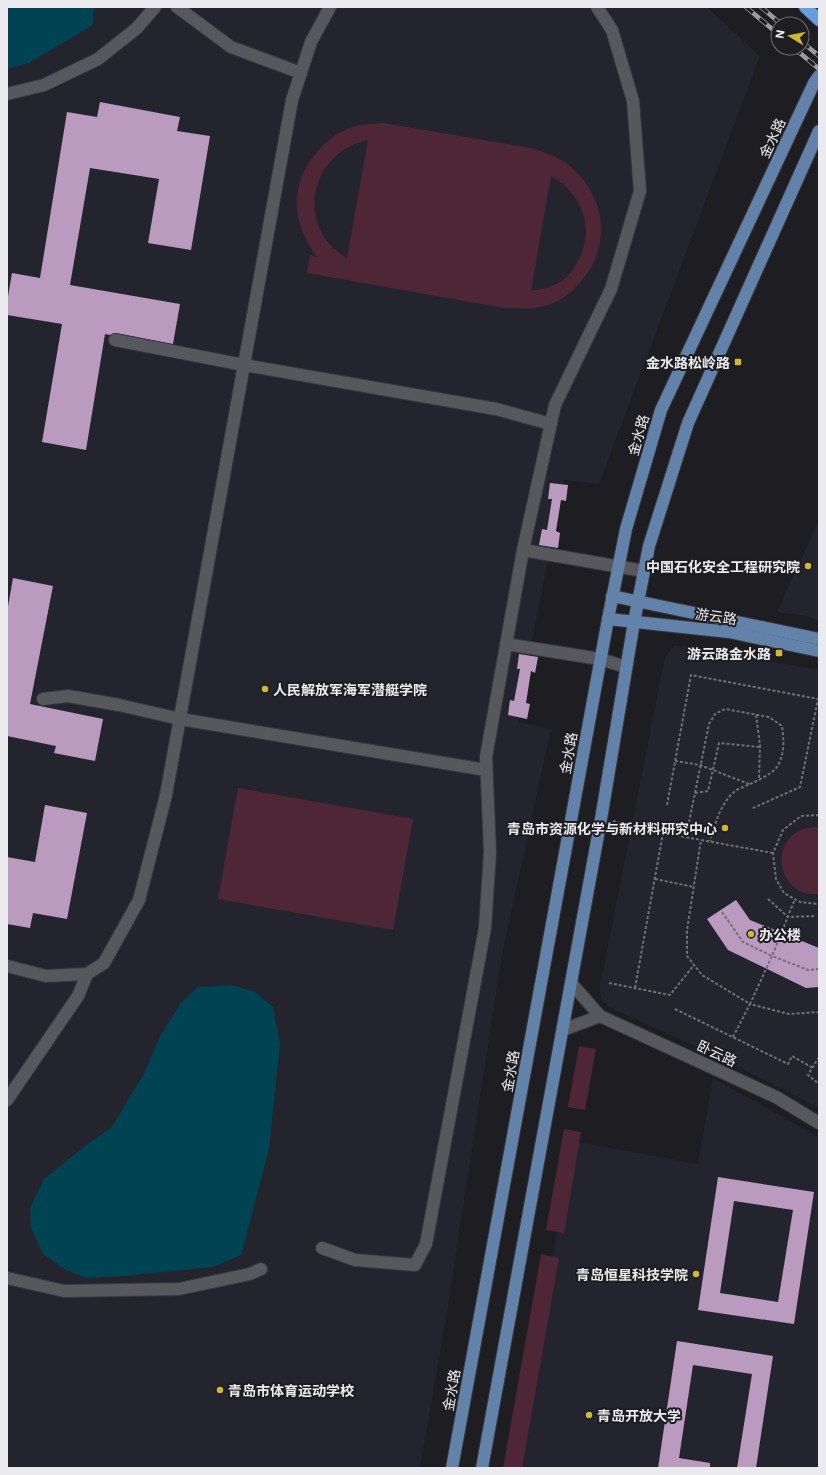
<svg xmlns="http://www.w3.org/2000/svg" width="826" height="1475" viewBox="0 0 826 1475" font-family="Inter,'Noto Sans SC',sans-serif">
<style>
.built{fill:#24242f}
.green{fill:#4f2636;fill-rule:evenodd}
.water{fill:#004352}
.building{fill:#bb9ac0;fill-rule:evenodd}
.lines{fill:none;stroke-linecap:round;stroke-linejoin:round}
.minor-casing{stroke:#39393e;stroke-width:14}
.major-casing{stroke:#39393e;stroke-width:14}
.highway-casing{stroke:#39393e;stroke-width:14}
.path{stroke:#707075;stroke-width:2;stroke-dasharray:3 2;stroke-linecap:butt}
.minor{stroke:#57575e;stroke-width:12}
.major{stroke:#6282aa;stroke-width:12}
.highway{stroke:#699edc;stroke-width:12}
.rail-casing{stroke:#9d9da1;stroke-width:4.5}
.rail{stroke:#1d1d22;stroke-width:3;stroke-dasharray:9;stroke-linecap:butt}
.poi-dot{fill:#cfb837;stroke:#1d1d22;stroke-width:1.5}
.labels{text-anchor:middle;dominant-baseline:central;stroke-width:4;stroke-linejoin:round;paint-order:stroke}
.street-label{font-size:14px;fill:#ebebef;stroke:#1d1d22}
.poi-label{font-size:14px;font-weight:bold;fill:#ebebef;stroke:#1d1d22;text-anchor:end}
</style>
<rect width="100%" height="100%" fill="#1d1d22"/>
<!-- built -->
<g class="built">
<path d="M 7,7 L 707,7 L 760,56 L 599,484 L 564,480 L 529,655 L 518,722 L 551,729 L 502,955 L 447,1311 L 420,1468 L 7,1468 Z"/>
<path d="M 819,520 L 819,621 L 806,616 L 777,612 Z"/>
<path d="M 674,646 L 686,646 L 819,670 L 819,1108 L 721,1058 L 611,1008 L 602,999 L 600,992 L 600,986 L 665,657 Z"/>
<path d="M 713,1078 L 819,1137 L 819,1468 L 516,1468 L 573,1141 L 698,1164 Z"/>
</g>
<!-- green -->
<g class="green">
<path d="M 383,123 L 530,148 C 549,153 567,160 580,176 C 609,209 608,254 577,286 C 568,296 557,303 544,306 C 531,310 518,308 504,308 L 307,273 L 310,255 L 317,257 C 292,222 288,185 318,151 C 327,141 337,132 350,128 C 361,124 371,124 383,123 ZM 368,140 L 347,258 C 294,228 309,152 368,140 ZM 551,176 C 582,193 596,229 578,261 C 575,267 569,276 563,280 C 553,287 543,289 531,291 Z"/>
<path d="M 238,788 L 413,819 L 393,930 L 218,899 Z"/>
<path d="M 815,827 L 819,827 L 819,894 C 812,894 804,894 798,890 C 778,878 776,848 794,834 C 800,829 808,828 815,827 Z"/>
<path d="M 579,1046 L 596,1049 L 585,1110 L 568,1107 Z"/>
<path d="M 564,1129 L 581,1132 L 564,1233 L 546,1230 Z"/>
<path d="M 541,1254 L 559,1258 L 522,1468 L 503,1468 Z"/>
</g>
<!-- water -->
<g class="water">
<path d="M 7,7 L 94,7 L 93,25 L 29,63 L 7,69 Z"/>
<path d="M 231,985 L 255,992 L 273,1007 L 280,1043 L 269,1149 L 241,1255 L 213,1267 L 124,1276 L 86,1278 L 66,1270 L 43,1254 L 31,1228 L 30,1208 L 44,1179 L 85,1146 L 111,1128 L 145,1072 L 159,1038 L 180,1004 L 198,987 Z"/>
</g>
<!-- building -->
<g class="building">
<path d="M 100,102 L 180,117 L 177,131 L 210,136 L 191,250 L 148,243 L 159,179 L 90,168 L 70,285 L 180,304 L 173,344 L 116,333 L 110,335 L 105,334 L 86,450 L 42,442 L 62,324 L 7,315 L 7,302 L 12,273 L 40,278 L 67,112 L 97,117 Z"/>
<path d="M 550,483 L 568,485 L 566,501 L 561,500 L 556,531 L 560,533 L 558,548 L 539,545 L 542,529 L 547,530 L 552,499 L 548,499 Z"/>
<path d="M 13,578 L 53,586 L 30,704 L 103,719 L 95,761 L 54,753 L 56,746 L 7,736 L 7,612 Z"/>
<path d="M 519,654 L 538,657 L 535,673 L 531,671 L 526,703 L 530,704 L 527,719 L 508,715 L 510,700 L 514,701 L 520,669 L 517,669 Z"/>
<path d="M 45,805 L 87,813 L 67,919 L 33,913 L 30,928 L 7,924 L 7,857 L 35,862 Z"/>
<path d="M 736,900 L 750,920 L 819,948 L 819,987 L 806,988 L 728,950 L 707,919 Z"/>
<path d="M 718,1177 L 814,1192 L 794,1324 L 698,1310 ZM 734,1201 L 793,1210 L 778,1302 L 720,1293 Z"/>
<path d="M 677,1341 L 773,1356 L 756,1468 L 737,1468 L 752,1374 L 693,1365 L 679,1458 L 710,1463 L 710,1468 L 658,1468 Z"/>
</g>
<g class="lines">
<!-- minor casing -->
<g class="minor-casing">
<g id="minor">
<path d="M 177,7 L 231,47 L 301,73"/>
<path d="M 7,94 L 44,85 L 98,59 L 137,28 L 155,7"/>
<path d="M 115,340 L 244,365 L 496,409 L 551,424"/>
<path d="M 523,550 L 644,571"/>
<path d="M 506,644 L 600,659 L 626,667"/>
<path d="M 43,699 L 68,696 L 119,705 L 180,719 L 486,770"/>
<path d="M 7,966 L 46,976 L 87,974 L 104,963 L 139,900 L 166,795 L 292,100 L 311,42 L 330,7"/>
<path d="M 600,1016 L 776,1097 L 819,1123"/>
<path d="M 563,1030 L 600,1016 L 571,983"/>
<path d="M 7,1100 L 78,996 L 87,974"/>
<path d="M 322,1248 L 355,1260 L 415,1265 L 426,1244 L 485,928 L 490,852 L 486,757 L 523,550 L 555,405 L 611,289 L 640,191 L 633,101 L 612,30 L 597,7"/>
<path d="M 7,1278 L 64,1291 L 179,1289 L 250,1274 L 261,1269"/>
</g>
</g>
<!-- major casing -->
<g class="major-casing">
<g id="major">
<path d="M 612,596 L 819,639"/>
<path d="M 608,619 L 729,632 L 819,651"/>
<path d="M 452,1468 L 608,619 L 626,529 L 661,410 L 814,83 L 819,76"/>
<path d="M 482,1468 L 601,819 L 634,622 L 649,546 L 688,423 L 819,131"/>
</g>
</g>
<!-- highway casing -->
<g class="highway-casing">
<path id="highway" d="M 805,7 L 819,20"/>
</g>
<!-- path -->
<g class="path">
<path d="M 756,715 L 760,745 L 759,779"/>
<path d="M 675,761 L 700,765 L 749,784"/>
<path d="M 695,793 L 708,791 L 719,743 L 760,747"/>
<path d="M 667,805 L 691,675 L 818,699 L 800,787 L 751,809"/>
<path d="M 819,815 L 801,816 L 783,830 L 773,853 L 776,879 L 784,893 L 800,902 L 819,904"/>
<path d="M 613,821 L 663,833 L 701,840"/>
<path d="M 686,837 L 709,724 L 715,714 L 725,709 L 769,717 L 782,726 C 784,738 785,757 776,768 C 770,775 759,780 750,784 C 745,787 738,788 734,792 C 720,804 715,825 710,841"/>
<path d="M 773,853 L 701,840 L 687,930 L 687,956 L 702,975 L 750,1004 L 772,956 L 808,970 L 819,969"/>
<path d="M 655,879 L 694,887"/>
<path d="M 768,899 L 788,917 L 816,916"/>
<path d="M 722,912 L 743,942 L 772,956 L 795,899"/>
<path d="M 609,983 L 670,995 L 694,965"/>
<path d="M 635,988 L 663,833"/>
<path d="M 675,1009 L 788,1064 L 792,1056 L 813,1068"/>
<path d="M 733,1037 L 750,1004 L 789,1014 L 819,1012"/>
<path d="M 819,1057 L 808,1075 L 819,1084"/>
</g>
<!-- minor -->
<use href="#minor" class="minor"/>
<!-- major -->
<use href="#major" class="major"/>
<!-- highway -->
<use href="#highway" class="highway"/>
<!-- rail casing -->
<g class="rail-casing">
<g id="rail">
<path d="M 746,7 L 778,34"/>
<path d="M 761,7 L 781,24"/>
<path d="M 802,42 L 819,56"/>
<path d="M 794,48 L 819,69"/>
</g>
</g>
<!-- rail -->
<use href="#rail" class="rail"/>
</g>
<!-- markers -->
<g class="poi-dot">
<rect x="734" y="358" width="8" height="8" rx="2"/>
<circle cx="808" cy="566" r="4"/>
<rect x="775" y="649" width="8" height="8" rx="2"/>
<circle cx="265" cy="689" r="4"/>
<circle cx="725" cy="828" r="4"/>
<circle cx="751" cy="934" r="4"/>
<circle cx="696" cy="1274" r="4"/>
<circle cx="220" cy="1390" r="4"/>
<circle cx="589" cy="1415" r="4"/>
</g>
<g class="labels">
<!-- street labels -->
<g class="street-label">
<text transform="translate(772 138) rotate(-65)">金水路</text>
<text transform="translate(638 435) rotate(-74)">金水路</text>
<text transform="translate(716 616) rotate(8)">游云路</text>
<text transform="translate(568 753) rotate(-80)">金水路</text>
<text transform="translate(717 1053) rotate(25)">卧云路</text>
<text transform="translate(510 1071) rotate(-80)">金水路</text>
<text transform="translate(451 1390) rotate(-80)">金水路</text>
</g>
<!-- poi labels -->
<g class="poi-label">
<text x="730" y="362">金水路松岭路</text>
<text x="800" y="566">中国石化安全工程研究院</text>
<text x="771" y="653">游云路金水路</text>
<text x="273" y="689" text-anchor="start">人民解放军海军潜艇学院</text>
<text x="717" y="828">青岛市资源化学与新材料研究中心</text>
<text x="759" y="934" text-anchor="start">办公楼</text>
<text x="688" y="1274">青岛恒星科技学院</text>
<text x="228" y="1390" text-anchor="start">青岛市体育运动学校</text>
<text x="597" y="1415" text-anchor="start">青岛开放大学</text>
</g>
</g>
<!-- border -->
<rect width="826" height="1475" fill="none" stroke="#ebebef" stroke-width="16"/>
<!-- north arrow -->
<g transform="translate(790 36) rotate(280)"><circle r="19" fill="#1d1d22" stroke="#6f6f74"/>
<path d="M0-3L7 15L0 10L-7 15Z" fill="#cfb837"/>
<text y="-6" font-size="11" font-weight="bold" text-anchor="middle" fill="#ebebef">N</text>
</g>
</svg>
